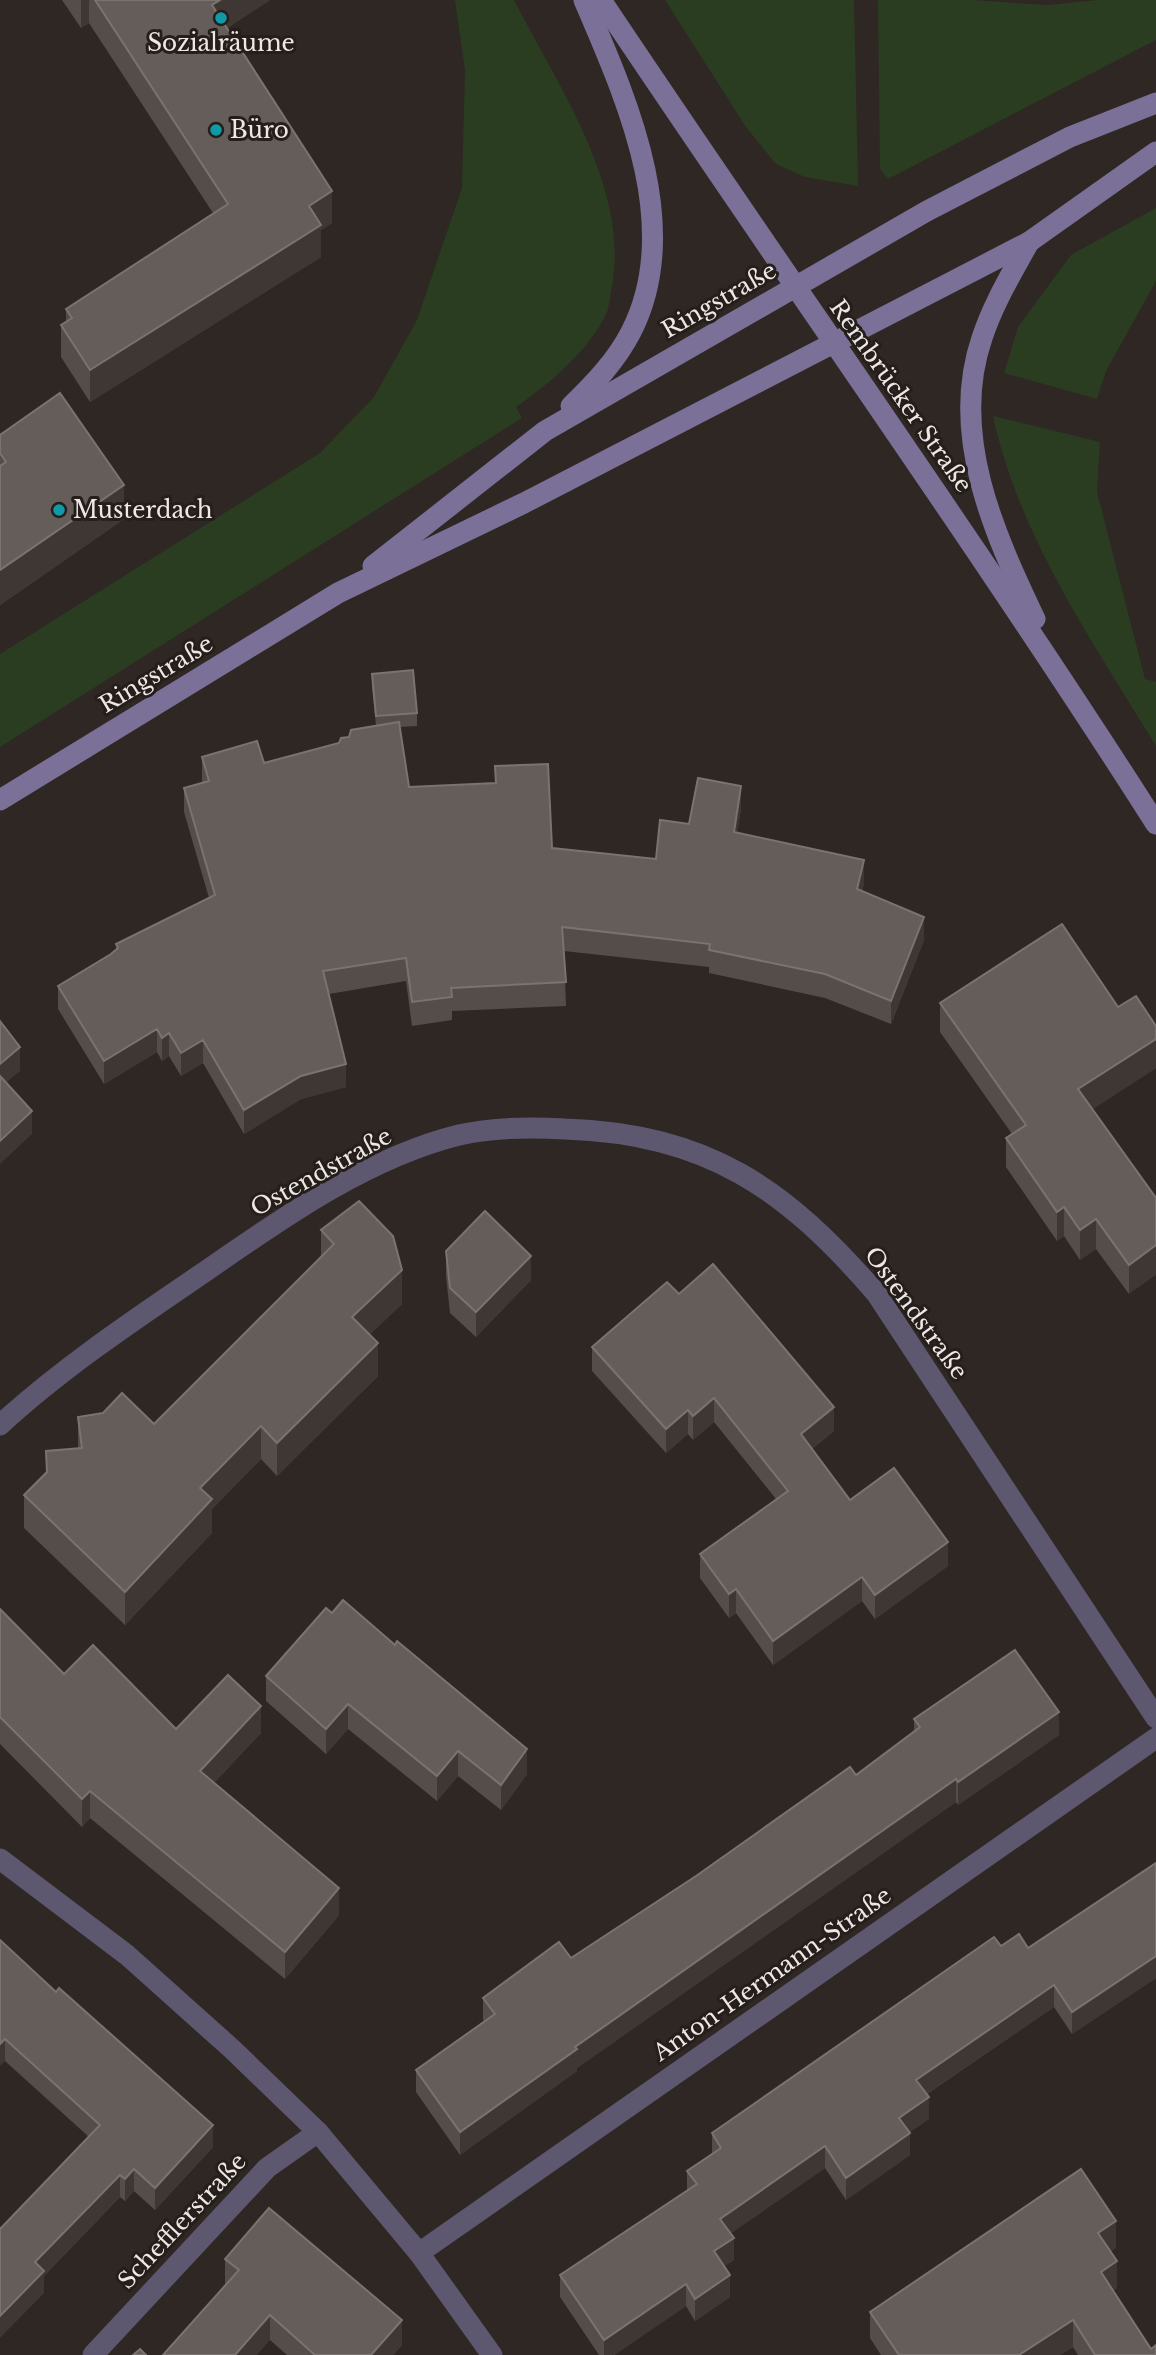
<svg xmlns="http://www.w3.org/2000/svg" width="1156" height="2355" viewBox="0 0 1156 2355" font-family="'Libre Baskerville',serif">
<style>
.green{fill:#2a3d20}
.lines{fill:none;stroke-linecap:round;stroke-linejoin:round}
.street{stroke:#5e5770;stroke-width:21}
.secondary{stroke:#7b7097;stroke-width:21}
.wall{fill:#544d49}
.shaded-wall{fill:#3f3733}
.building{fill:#655d5a;stroke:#7a736f;stroke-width:2}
.culture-dot{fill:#0f9aa8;stroke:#251e1b;stroke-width:2.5}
.labels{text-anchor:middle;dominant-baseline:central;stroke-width:6;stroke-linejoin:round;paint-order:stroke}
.poi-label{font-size:23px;fill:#ede8e5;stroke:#251e1b;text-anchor:start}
.street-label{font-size:23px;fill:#ede8e5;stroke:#251e1b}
</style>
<rect width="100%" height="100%" fill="#2f2724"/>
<!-- green -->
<g class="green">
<path d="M 455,0 L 514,0 C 557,84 630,188 612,286 C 610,294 610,304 607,312 C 589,351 550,383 516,407 L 522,418 L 0,747 L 0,654 L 320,453 L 374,397 L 417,320 L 462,188 L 465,70 Z"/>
<path d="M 665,0 L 854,0 L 858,186 L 805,177 L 776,164 L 746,127 Z"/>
<path d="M 878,0 L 972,0 L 1048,5 L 1098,0 L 1156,0 L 1156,40 L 888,179 L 880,169 Z"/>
<path d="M 1156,208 L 1156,281 L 1106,371 L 1097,399 L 1004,373 L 1018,327 L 1071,255 Z"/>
<path d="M 993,416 L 1100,442 L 1097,492 L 1145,679 L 1156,682 L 1156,746 C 1093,642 1019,537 993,416 Z"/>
</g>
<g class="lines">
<!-- street -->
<g class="street">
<path d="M 0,1425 C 62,1368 134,1320 203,1273 C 281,1219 366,1158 459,1135 C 493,1127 530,1127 565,1129 C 708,1134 785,1188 876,1293 L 1156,1718"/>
<path d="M 0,1859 L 127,1955 L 232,2049 L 318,2132 L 419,2253 L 492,2355"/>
<path d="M 419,2253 L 1156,1738"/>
<path d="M 93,2355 L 267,2168 L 318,2132"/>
</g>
<!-- secondary -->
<g class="secondary">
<path d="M 601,0 C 785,276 978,545 1156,824"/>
<path d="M 1029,242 C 1012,273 993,304 982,338 C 949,434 994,533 1035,619"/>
<path d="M 571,406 C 594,384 616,361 631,332 C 685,227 626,98 584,0"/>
<path d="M 373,566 L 545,431 L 927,211 L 1070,137 L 1156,103"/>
<path d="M 0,800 L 338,593 L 524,503 L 1029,242 L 1156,152"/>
</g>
</g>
<!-- wall -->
<g class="wall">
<path d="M 62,0 L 270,0 L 227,28 L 332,223 L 321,230 L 321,257 L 90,402 L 61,357 L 61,325 L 66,323 L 66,309 L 213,213 L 89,23 L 81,28 Z"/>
<path d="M 0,435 L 124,519 L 0,605 Z"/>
<path d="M 372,674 L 417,713 L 417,726 L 400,727 L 409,787 L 495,783 L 495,766 L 552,848 L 656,859 L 689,824 L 741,809 L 737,832 L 864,883 L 862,891 L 924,940 L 891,1024 L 825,998 L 709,973 L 709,967 L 564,951 L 566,1006 L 452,1011 L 452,1020 L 412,1026 L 406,981 L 329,994 L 346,1087 L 301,1099 L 244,1134 L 203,1063 L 181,1076 L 169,1056 L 162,1061 L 157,1052 L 104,1084 L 58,1009 L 58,986 L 111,954 L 116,950 L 116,944 L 209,898 L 184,812 L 184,788 L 202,783 L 202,757 L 264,763 L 339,743 L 349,737 L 376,726 L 372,687 Z"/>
<path d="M 940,1003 L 1156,1068 L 1092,1109 L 1156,1198 L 1129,1294 L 1096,1249 L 1080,1260 L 1064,1236 L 1057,1241 L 1006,1167 L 1006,1138 L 1012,1134 L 940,1032 Z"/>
<path d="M 321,1230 L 402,1304 L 370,1334 L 378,1376 L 277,1476 L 261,1459 L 212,1509 L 212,1533 L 125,1625 L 24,1528 L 24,1495 L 46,1473 L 46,1451 L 78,1448 L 78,1417 L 154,1424 L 321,1257 Z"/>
<path d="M 446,1251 L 531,1280 L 476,1337 L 450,1313 L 446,1276 Z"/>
<path d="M 679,1294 L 834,1431 L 812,1449 L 850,1500 L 948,1566 L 875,1619 L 862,1601 L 773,1665 L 736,1613 L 729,1618 L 700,1578 L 700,1554 L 776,1499 L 714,1422 L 693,1440 L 688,1434 L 666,1453 L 592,1371 L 592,1347 Z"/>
<path d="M 326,1608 L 527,1774 L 501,1810 L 458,1776 L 437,1801 L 348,1729 L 326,1754 L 266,1701 L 266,1676 Z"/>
<path d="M 0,1609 L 64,1674 L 176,1729 L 261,1733 L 214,1783 L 339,1915 L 285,1979 L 90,1818 L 82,1827 L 0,1744 Z"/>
<path d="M 914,1719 L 1059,1735 L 958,1805 L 956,1802 L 577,2068 L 577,2071 L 460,2155 L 416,2092 L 416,2070 L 484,2021 L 483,2020 L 483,1998 L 571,1958 L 856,1775 L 914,1732 Z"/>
<path d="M 1156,1863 L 1156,1978 L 1072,2034 L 1054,2007 L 927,2094 L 929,2119 L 909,2132 L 910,2155 L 846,2200 L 825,2168 L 731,2233 L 734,2260 L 724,2266 L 730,2297 L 695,2321 L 686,2306 L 614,2355 L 599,2355 L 560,2297 L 560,2275 L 687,2191 L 687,2171 L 712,2154 L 712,2133 L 1001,1946 L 1028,1948 Z"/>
<path d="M 0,1940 L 213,2147 L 155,2210 L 134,2191 L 125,2201 L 120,2197 L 44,2276 L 44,2293 L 1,2228 L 89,2137 L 5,2061 Z"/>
<path d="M 1116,2248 L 1110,2251 L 1117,2288 L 1113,2290 L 1156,2355 L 1078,2355 L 1073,2347 L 1060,2355 L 881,2355 L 870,2338 L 870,2312 Z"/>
<path d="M 225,2259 L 402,2345 L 393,2355 L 287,2355 L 270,2340 L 225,2284 Z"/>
</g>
<!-- shaded-wall -->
<g class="shaded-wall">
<path d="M 81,0 L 89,0 L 89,23 L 81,28 Z"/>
<path d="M 220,0 L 270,0 L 212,37 L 212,5 Z"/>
<path d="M 332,191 L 332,223 L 321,230 L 321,257 L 90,402 L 90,370 L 309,206 Z"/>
<path d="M 124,485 L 124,519 L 0,605 L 0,570 Z"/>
<path d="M 741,786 L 741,809 L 734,855 L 734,832 Z"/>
<path d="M 864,860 L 864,883 L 857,913 L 857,889 Z"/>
<path d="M 924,917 L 924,940 L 891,1024 L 891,1001 Z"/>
<path d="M 157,1029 L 157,1052 L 104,1084 L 104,1061 Z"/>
<path d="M 169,1033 L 169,1056 L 162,1061 L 162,1038 Z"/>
<path d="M 1156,1039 L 1156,1068 L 1078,1119 L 1078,1089 Z"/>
<path d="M 203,1040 L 203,1063 L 181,1076 L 181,1053 Z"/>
<path d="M 20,1047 L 20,1071 L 0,1088 L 0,1064 Z"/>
<path d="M 346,1064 L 346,1087 L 301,1099 L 244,1134 L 244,1110 L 301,1076 Z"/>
<path d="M 32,1111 L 32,1134 L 0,1164 L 0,1141 Z"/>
<path d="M 1064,1207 L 1064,1236 L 1057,1241 L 1057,1212 Z"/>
<path d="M 1096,1219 L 1096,1249 L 1080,1260 L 1080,1230 Z"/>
<path d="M 1156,1245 L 1156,1275 L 1129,1294 L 1129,1265 Z"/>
<path d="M 531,1256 L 531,1280 L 476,1337 L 476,1312 Z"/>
<path d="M 402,1270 L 402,1304 L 352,1351 L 352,1317 Z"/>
<path d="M 378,1343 L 378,1376 L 277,1476 L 277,1443 Z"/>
<path d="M 714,1398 L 714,1422 L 693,1440 L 693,1416 Z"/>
<path d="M 834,1407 L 834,1431 L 801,1458 L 801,1434 Z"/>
<path d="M 688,1410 L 688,1434 L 666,1453 L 666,1429 Z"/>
<path d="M 261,1426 L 261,1459 L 212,1509 L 212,1533 L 125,1625 L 125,1592 L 200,1488 Z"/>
<path d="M 948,1542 L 948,1566 L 875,1619 L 875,1595 Z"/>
<path d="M 862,1577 L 862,1601 L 773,1665 L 773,1641 Z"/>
<path d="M 736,1589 L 736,1613 L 729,1618 L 729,1594 Z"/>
<path d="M 348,1704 L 348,1729 L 326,1754 L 326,1729 Z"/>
<path d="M 261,1706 L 261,1733 L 200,1798 L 200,1771 Z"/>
<path d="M 1059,1712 L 1059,1735 L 958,1805 L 958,1782 Z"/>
<path d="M 527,1749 L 527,1774 L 501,1810 L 501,1785 Z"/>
<path d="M 458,1751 L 458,1776 L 437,1801 L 437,1776 Z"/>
<path d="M 956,1779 L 956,1802 L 577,2068 L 577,2071 L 460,2155 L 460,2132 L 575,2047 Z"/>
<path d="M 90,1791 L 90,1818 L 82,1827 L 82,1799 Z"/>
<path d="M 339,1888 L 339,1915 L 285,1979 L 285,1952 Z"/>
<path d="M 1156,1956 L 1156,1978 L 1072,2034 L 1072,2012 Z"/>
<path d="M 1054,1985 L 1054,2007 L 916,2101 L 916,2080 Z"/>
<path d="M 5,2039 L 5,2061 L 0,2066 L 0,2044 Z"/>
<path d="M 929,2097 L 929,2119 L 899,2140 L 899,2118 Z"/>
<path d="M 213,2125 L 213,2147 L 155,2210 L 155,2188 Z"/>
<path d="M 910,2133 L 910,2155 L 846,2200 L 846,2178 Z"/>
<path d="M 825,2146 L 825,2168 L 720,2241 L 720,2219 Z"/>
<path d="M 134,2169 L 134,2191 L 125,2201 L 125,2179 Z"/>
<path d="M 120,2175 L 120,2197 L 44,2276 L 44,2293 L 0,2338 L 0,2316 L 35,2262 Z"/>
<path d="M 1116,2221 L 1116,2248 L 1098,2260 L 1098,2233 Z"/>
<path d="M 734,2238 L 734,2260 L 714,2273 L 714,2251 Z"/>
<path d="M 1117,2261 L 1117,2288 L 1101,2298 L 1101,2272 Z"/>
<path d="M 730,2275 L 730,2297 L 695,2321 L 695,2299 Z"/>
<path d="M 686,2284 L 686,2306 L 614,2355 L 604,2355 L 604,2340 Z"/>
<path d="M 270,2315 L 270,2340 L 257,2355 L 235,2355 Z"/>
<path d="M 402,2320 L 402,2345 L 393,2355 L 371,2355 Z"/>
<path d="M 1073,2320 L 1073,2347 L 1060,2355 L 1019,2355 Z"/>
</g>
<!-- building -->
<g class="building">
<path d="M 95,0 L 220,0 L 212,5 L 332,191 L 309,206 L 321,225 L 90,370 L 61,325 L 72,318 L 66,309 L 228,204 Z"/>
<path d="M 60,393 L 124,485 L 0,570 L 0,466 L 6,462 L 0,453 L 0,435 Z"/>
<path d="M 413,670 L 417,713 L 376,716 L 372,674 Z"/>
<path d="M 399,722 L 409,787 L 496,783 L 495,766 L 548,764 L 552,848 L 656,859 L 660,820 L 689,824 L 698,778 L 741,786 L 734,832 L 864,860 L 857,889 L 924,917 L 891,1001 L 825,974 L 709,950 L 710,944 L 562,927 L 566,982 L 451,988 L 452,997 L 412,1002 L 406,958 L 323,971 L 346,1064 L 301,1076 L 244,1110 L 203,1040 L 181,1053 L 169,1033 L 162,1038 L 157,1029 L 104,1061 L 58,986 L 111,954 L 118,948 L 116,944 L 215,895 L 184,788 L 209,781 L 202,757 L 257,741 L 264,763 L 339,743 L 341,738 L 349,737 L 351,730 Z"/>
<path d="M 1062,924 L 1118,1007 L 1136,996 L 1156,1026 L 1156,1039 L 1078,1089 L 1156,1198 L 1156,1245 L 1129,1265 L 1096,1219 L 1080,1230 L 1064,1207 L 1057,1212 L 1006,1138 L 1026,1125 L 940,1003 Z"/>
<path d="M 0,1021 L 20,1047 L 0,1064 Z"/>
<path d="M 0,1076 L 32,1111 L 0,1141 Z"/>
<path d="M 359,1201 L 393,1236 L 402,1270 L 352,1317 L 378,1343 L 277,1443 L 261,1426 L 200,1488 L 212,1499 L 125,1592 L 24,1495 L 47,1472 L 46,1451 L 82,1448 L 78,1417 L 103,1413 L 122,1393 L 154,1424 L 334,1244 L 321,1230 Z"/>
<path d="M 485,1211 L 531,1256 L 476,1312 L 450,1288 L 446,1251 Z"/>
<path d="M 713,1264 L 834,1407 L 801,1434 L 850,1500 L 894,1468 L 948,1542 L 875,1595 L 862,1577 L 773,1641 L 736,1589 L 729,1594 L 700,1554 L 788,1491 L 714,1398 L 693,1416 L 688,1410 L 666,1429 L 592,1347 L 667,1282 L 679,1294 Z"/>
<path d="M 343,1600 L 395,1645 L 397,1641 L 527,1749 L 501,1785 L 458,1751 L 437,1776 L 348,1704 L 326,1729 L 266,1676 L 326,1608 L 332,1613 Z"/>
<path d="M 0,1609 L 64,1674 L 93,1645 L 176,1729 L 228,1675 L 261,1706 L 200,1771 L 339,1888 L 285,1952 L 90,1791 L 82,1799 L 0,1717 Z"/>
<path d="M 1015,1650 L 1059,1712 L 958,1782 L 956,1779 L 575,2047 L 577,2049 L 460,2132 L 416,2070 L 495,2014 L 483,1998 L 559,1942 L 571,1958 L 696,1876 L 850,1767 L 856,1775 L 920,1727 L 914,1719 Z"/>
<path d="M 1156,1863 L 1156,1956 L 1072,2012 L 1054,1985 L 916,2080 L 929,2097 L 899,2118 L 910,2133 L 846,2178 L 825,2146 L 720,2219 L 734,2238 L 714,2251 L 730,2275 L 695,2299 L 686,2284 L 604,2340 L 560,2275 L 697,2184 L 687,2171 L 721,2148 L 712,2133 L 994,1937 L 1001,1946 L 1019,1934 L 1028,1948 Z"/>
<path d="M 0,1940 L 56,1992 L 59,1988 L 213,2125 L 155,2188 L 134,2169 L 125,2179 L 120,2175 L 35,2262 L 44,2271 L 0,2316 L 0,2228 L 1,2228 L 100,2125 L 5,2039 L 0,2044 Z"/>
<path d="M 1081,2169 L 1116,2221 L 1098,2233 L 1117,2261 L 1101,2272 L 1151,2349 L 1156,2345 L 1156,2355 L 1095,2355 L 1073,2320 L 1019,2355 L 899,2355 L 870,2312 Z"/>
<path d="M 269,2208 L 402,2320 L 371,2355 L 315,2355 L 270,2315 L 235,2355 L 163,2355 L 239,2270 L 225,2259 Z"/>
<path d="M 140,2349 L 146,2355 L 133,2355 Z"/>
</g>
<!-- markers -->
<g class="culture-dot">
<circle cx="221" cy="18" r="7"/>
<circle cx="216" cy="130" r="7"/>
<circle cx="59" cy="510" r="7"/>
</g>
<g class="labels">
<!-- poi labels -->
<g class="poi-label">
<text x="221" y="43" text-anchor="middle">Sozialräume</text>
<text x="230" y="130">Büro</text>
<text x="73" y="510">Musterdach</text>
</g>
<!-- street labels -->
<g class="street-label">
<text transform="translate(719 300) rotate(-30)">Ringstraße</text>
<text transform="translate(901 396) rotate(55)">Rembrücker Straße</text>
<text transform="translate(156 674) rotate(-31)">Ringstraße</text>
<text transform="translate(321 1172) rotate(-29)">Ostendstraße</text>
<text transform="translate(916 1313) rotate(54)">Ostendstraße</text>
<text transform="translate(772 1974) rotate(-35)">Anton-Hermann-Straße</text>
<text transform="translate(182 2221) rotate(-47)">Schefflerstraße</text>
</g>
</g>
</svg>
